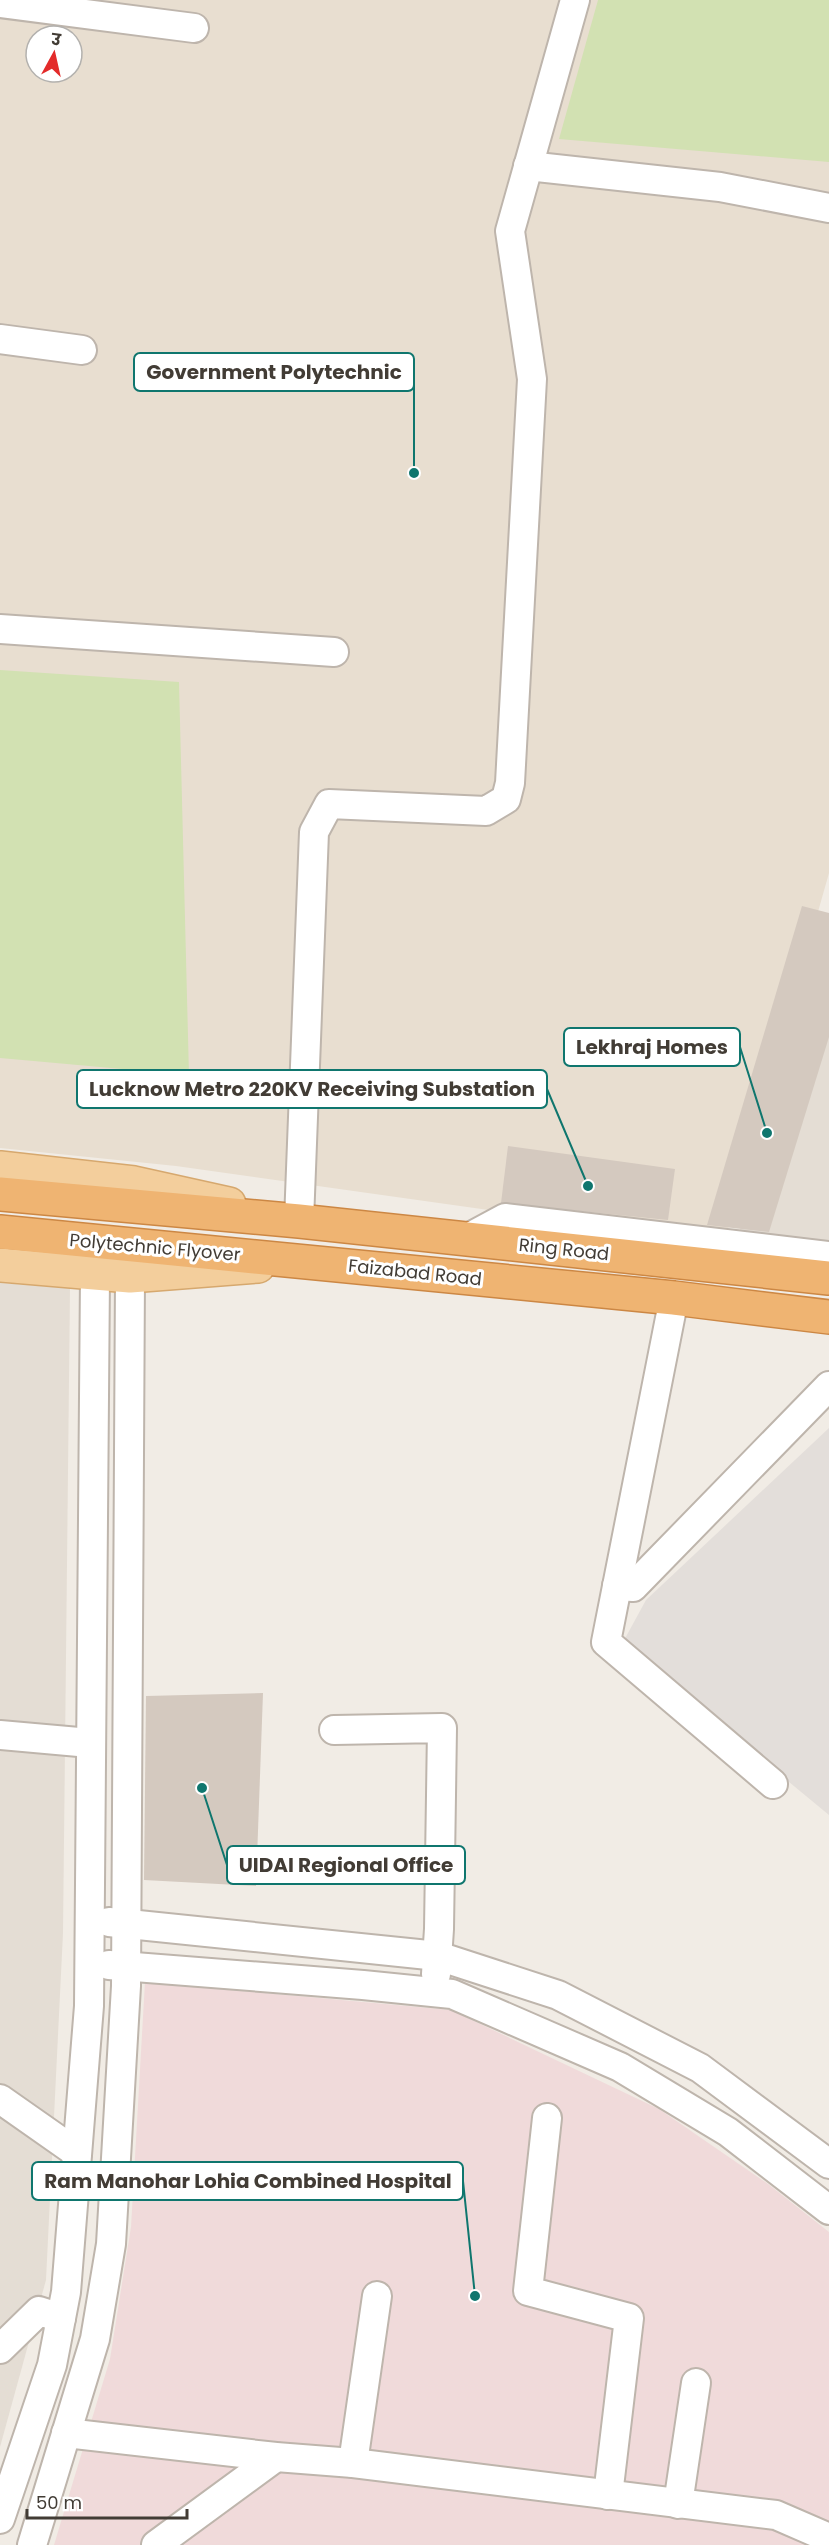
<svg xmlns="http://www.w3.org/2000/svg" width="829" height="2545" viewBox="0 0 829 2545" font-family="Poppins,'Noto Sans Devanagari',sans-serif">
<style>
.residential{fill:#e4ddd4}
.industrial{fill:#e3deda}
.education{fill:#e8ded0;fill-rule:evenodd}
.medical{fill:#f0dada}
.green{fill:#d2e1b2}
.building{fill:#d4c9bf}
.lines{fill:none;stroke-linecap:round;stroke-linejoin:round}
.minor-casing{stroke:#beb5ac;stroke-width:32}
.major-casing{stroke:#d6a86e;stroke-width:36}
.highway-casing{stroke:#cc8744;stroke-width:36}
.minor{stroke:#fff;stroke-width:28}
.major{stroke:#f3ce9c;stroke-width:33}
.highway{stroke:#efb472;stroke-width:33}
.labels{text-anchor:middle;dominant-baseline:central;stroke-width:6;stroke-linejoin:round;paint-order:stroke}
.street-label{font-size:18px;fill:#423c35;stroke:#fff}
.leader{fill:none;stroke:#0f766e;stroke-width:2}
.callout-dot{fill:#0f766e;stroke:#fff;stroke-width:2}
.callout{fill:#fff;stroke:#0f766e;stroke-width:2}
.callout-label{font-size:20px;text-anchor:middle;font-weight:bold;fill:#423c35}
</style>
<rect width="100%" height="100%" fill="#f1ece5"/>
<!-- residential -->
<g class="residential">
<path d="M 829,914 L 829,1254 L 736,1244 Z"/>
<path d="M 0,1283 L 70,1288 L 63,1933 L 46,2280 L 0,2447 Z"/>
</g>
<!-- industrial -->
<path class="industrial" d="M 829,1428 L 829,1815 L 622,1644 L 646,1600 Z"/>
<!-- education -->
<path class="education" d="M 0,0 L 829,0 L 829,873 L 724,1243 L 176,1166 L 0,1148 ZM 36,36 L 72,36 L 72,72 L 36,72 Z"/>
<!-- medical -->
<path class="medical" d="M 145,1982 L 451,2010 L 659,2109 L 768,2184 L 829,2232 L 829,2545 L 54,2545 L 110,2359 L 131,2227 Z"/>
<!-- green -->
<g class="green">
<path d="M 598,0 L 829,0 L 829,162 L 559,139 Z"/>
<path d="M 0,670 L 179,682 L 189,1075 L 0,1058 Z"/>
</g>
<!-- building -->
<g class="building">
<path d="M 802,906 L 829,913 L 829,1037 L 769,1232 L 707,1225 Z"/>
<path d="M 508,1146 L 675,1169 L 668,1220 L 501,1203 Z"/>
<path d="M 263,1693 L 256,1886 L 144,1880 L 146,1696 Z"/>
</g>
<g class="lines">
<!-- minor casing -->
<g class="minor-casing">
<g id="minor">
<path d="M 0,3 L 194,28"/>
<path d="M 528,166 L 720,187 L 829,208"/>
<path d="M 0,339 L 82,350"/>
<path d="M 0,629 L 334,652"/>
<path d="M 299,1221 L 314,832 L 329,804 L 486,811 L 506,799 L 510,783 L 532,379 L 510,231 L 575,0"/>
<path d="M 466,1239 L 505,1218 L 829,1256"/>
<path d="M 674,1298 L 606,1642 L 773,1784"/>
<path d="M 617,1586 L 633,1587 L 829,1386"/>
<path d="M 334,1730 L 442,1728 L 439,1929 L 436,1974"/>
<path d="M 0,1735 L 90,1743"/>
<path d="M 109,1922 L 438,1956 L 558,1995 L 700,2068 L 829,2164"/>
<path d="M 109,1965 L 363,1985 L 452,1994 L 620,2067 L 728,2132 L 829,2210"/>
<path d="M 0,2099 L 77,2153"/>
<path d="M 547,2118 L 528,2291 L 629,2318 L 608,2495"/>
<path d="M 0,2349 L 39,2311 L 61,2318"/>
<path d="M 66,2433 L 276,2457 L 353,2463 L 776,2515 L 829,2538"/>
<path d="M 353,2463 L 377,2296"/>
<path d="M 678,2504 L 696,2383"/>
<path d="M 0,2519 L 52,2365 L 66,2292 L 89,2006 L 95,1275"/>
<path d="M 32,2545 L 95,2339 L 111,2244 L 126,1986 L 130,1276"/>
<path d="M 156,2545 L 276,2457"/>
</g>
</g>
<!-- major casing -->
<g class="major-casing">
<g id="major">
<path d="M 0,1168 L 134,1183 L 229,1204"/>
<path d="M 0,1265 L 130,1276 L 258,1266"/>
</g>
</g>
<!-- highway casing -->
<g class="highway-casing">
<g id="highway">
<path d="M 0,1194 L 299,1221 L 829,1278"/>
<path d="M 0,1232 L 674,1298 L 829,1317"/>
</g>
</g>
<!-- minor -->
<use href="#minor" class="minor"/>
<!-- major -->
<use href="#major" class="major"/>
<!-- highway -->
<use href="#highway" class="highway"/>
</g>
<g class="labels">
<!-- street labels -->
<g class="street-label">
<text transform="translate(155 1247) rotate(5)">Polytechnic Flyover</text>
<text transform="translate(564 1249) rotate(6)">Ring Road</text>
<text transform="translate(415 1272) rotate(6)">Faizabad Road</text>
</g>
</g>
<!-- callouts -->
<path class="leader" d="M414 473L414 372M767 1133L740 1047M588 1186L547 1089M202 1788L227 1865M475 2296L463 2181"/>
<g class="callout-dot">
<circle cx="414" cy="473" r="6"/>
<circle cx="767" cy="1133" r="6"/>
<circle cx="588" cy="1186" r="6"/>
<circle cx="202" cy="1788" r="6"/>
<circle cx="475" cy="2296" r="6"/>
</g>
<g class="callout">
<rect x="134" y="353" width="280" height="38" rx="6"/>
<rect x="564" y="1028" width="176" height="38" rx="6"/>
<rect x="77" y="1070" width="470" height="38" rx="6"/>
<rect x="227" y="1846" width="238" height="38" rx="6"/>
<rect x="32" y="2162" width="431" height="38" rx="6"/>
</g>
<g class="callout-label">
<text x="274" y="379">Government Polytechnic</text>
<text x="652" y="1054">Lekhraj Homes</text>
<text x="312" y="1096">Lucknow Metro 220KV Receiving Substation</text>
<text x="346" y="1872">UIDAI Regional Office</text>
<text x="248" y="2188">Ram Manohar Lohia Combined Hospital</text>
</g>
<!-- north arrow -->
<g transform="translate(54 54) rotate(8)"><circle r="28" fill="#ffffff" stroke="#b3b1ae" stroke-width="1.5"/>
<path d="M0-4.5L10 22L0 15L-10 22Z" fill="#e32b2a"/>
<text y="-9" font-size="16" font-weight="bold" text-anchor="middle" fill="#423c35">उ</text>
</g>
<!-- scale -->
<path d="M27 2509v9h160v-9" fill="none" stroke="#423c35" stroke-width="3"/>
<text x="36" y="2509" font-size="18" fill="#423c35" stroke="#ffffff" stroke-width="4.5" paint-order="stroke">50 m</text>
</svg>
